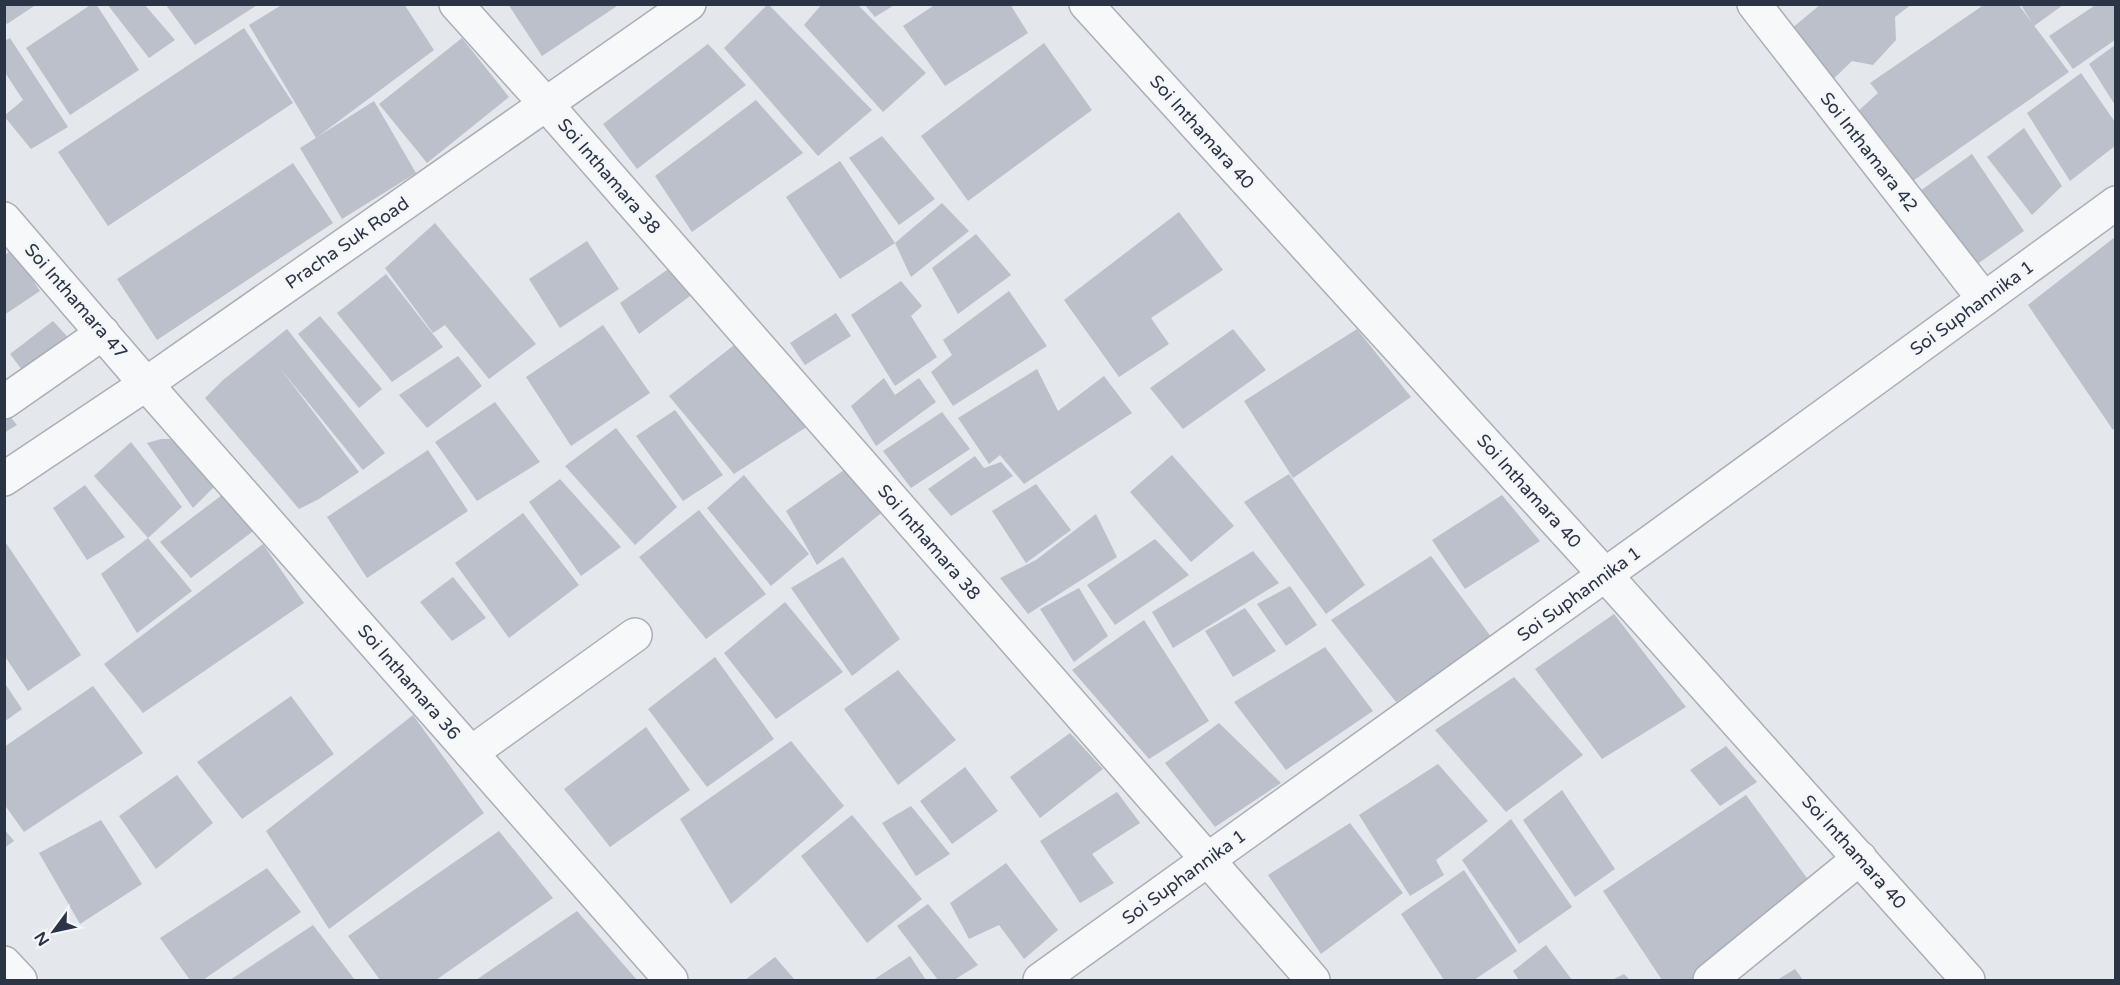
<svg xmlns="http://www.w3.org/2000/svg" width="2120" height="985" viewBox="0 0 2120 985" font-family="'Varela Round',sans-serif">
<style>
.building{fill:#bbc0ca}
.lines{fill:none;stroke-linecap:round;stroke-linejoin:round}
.minor-casing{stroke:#a9aeb7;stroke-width:36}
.minor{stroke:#f7f8fa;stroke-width:33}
.labels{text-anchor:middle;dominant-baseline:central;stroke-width:5;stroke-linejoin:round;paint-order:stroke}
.street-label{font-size:18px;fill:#2b3445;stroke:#f4f6f9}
</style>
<rect width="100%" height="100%" fill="#e4e7ec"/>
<!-- building -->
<g class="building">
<path d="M 4,4 L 37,4 L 7,24 L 4,20 Z"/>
<path d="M 92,4 L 96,4 L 139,70 L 70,115 L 26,48 Z"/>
<path d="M 107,4 L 144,4 L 175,40 L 149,58 Z"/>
<path d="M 283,4 L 404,4 L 434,50 L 316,138 L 249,25 Z"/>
<path d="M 508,4 L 620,4 L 542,56 Z"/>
<path d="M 768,4 L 872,110 L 818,156 L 724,48 Z"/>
<path d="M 822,4 L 857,4 L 926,73 L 883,112 L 804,25 Z"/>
<path d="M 864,4 L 896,4 L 875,17 Z"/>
<path d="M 936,4 L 1010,4 L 1028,33 L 945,86 L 903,26 Z"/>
<path d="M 1821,4 L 1912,4 L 1895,17 L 1896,40 L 1873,65 L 1852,61 L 1827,85 L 1785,34 Z"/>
<path d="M 1985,4 L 2018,4 L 2069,72 L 1910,183 L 1855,114 L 1878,93 L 1870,83 Z"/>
<path d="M 2097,4 L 2115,4 L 2115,40 L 2073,69 L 2049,36 Z"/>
<path d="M 166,5 L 257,5 L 195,45 Z"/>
<path d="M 2021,5 L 2063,5 L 2034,26 Z"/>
<path d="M 244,28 L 293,103 L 108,226 L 58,152 Z"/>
<path d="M 10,38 L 68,127 L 31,149 L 4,116 L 23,100 L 4,71 L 4,41 Z"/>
<path d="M 462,38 L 509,97 L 427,163 L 379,104 Z"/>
<path d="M 1044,43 L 1092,110 L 968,201 L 921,136 Z"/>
<path d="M 708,44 L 746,85 L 637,169 L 603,124 Z"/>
<path d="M 2115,45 L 2115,105 L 2089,64 Z"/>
<path d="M 2081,73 L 2115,122 L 2115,146 L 2070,181 L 2027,113 Z"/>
<path d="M 756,100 L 803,153 L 692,232 L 655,176 Z"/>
<path d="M 374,101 L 416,173 L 342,219 L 300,148 Z"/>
<path d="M 2024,128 L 2062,186 L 2032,215 L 1987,157 Z"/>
<path d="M 882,136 L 935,199 L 899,225 L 849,158 Z"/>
<path d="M 1972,154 L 2024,231 L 1976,265 L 1920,191 Z"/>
<path d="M 840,161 L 895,243 L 840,279 L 786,197 Z"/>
<path d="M 293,163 L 333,223 L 157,340 L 117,279 Z"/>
<path d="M 942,203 L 969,231 L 911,277 L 895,243 Z"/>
<path d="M 1179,212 L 1223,270 L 1151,318 L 1169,344 L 1119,377 L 1064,300 Z"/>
<path d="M 435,223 L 536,344 L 489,379 L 445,325 L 433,333 L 385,268 Z"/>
<path d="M 976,234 L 1011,275 L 958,314 L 932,268 Z"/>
<path d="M 2115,237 L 2115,426 L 2113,430 L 2028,305 Z"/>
<path d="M 587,241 L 619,289 L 560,328 L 529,279 Z"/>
<path d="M 13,250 L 40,291 L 4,315 L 4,255 Z"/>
<path d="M 674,265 L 694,293 L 639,334 L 620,303 Z"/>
<path d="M 386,274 L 443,347 L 392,382 L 337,313 Z"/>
<path d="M 901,281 L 922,306 L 911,316 L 937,357 L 895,386 L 851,315 Z"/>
<path d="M 1009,291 L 1047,346 L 953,406 L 931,372 L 952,355 L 943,340 Z"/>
<path d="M 836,313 L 851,336 L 805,365 L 790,343 Z"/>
<path d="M 320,316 L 382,389 L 359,408 L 298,334 Z"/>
<path d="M 53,321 L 85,356 L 39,392 L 10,354 Z"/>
<path d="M 603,325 L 650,393 L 571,446 L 526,377 Z"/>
<path d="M 287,329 L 385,453 L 363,470 L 280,368 L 359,472 L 319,499 L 299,509 L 205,398 L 223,380 Z"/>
<path d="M 1233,329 L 1266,370 L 1183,429 L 1150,388 Z"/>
<path d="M 1357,329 L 1411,397 L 1293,478 L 1244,401 Z"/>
<path d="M 738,342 L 808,426 L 734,474 L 669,396 Z"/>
<path d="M 458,356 L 482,386 L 427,428 L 399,395 Z"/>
<path d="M 1037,369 L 1058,411 L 1104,376 L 1132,413 L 1024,484 L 1000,455 L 989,464 L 958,418 Z"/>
<path d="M 884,378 L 895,395 L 919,378 L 936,402 L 876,446 L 851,406 Z"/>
<path d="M 495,402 L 540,462 L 477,501 L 435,442 Z"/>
<path d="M 4,409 L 17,425 L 4,433 Z"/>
<path d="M 675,410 L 723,475 L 683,501 L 636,436 Z"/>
<path d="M 942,412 L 970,449 L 911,488 L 883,451 Z"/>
<path d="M 616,428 L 677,507 L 635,545 L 565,466 Z"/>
<path d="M 161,439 L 184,439 L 220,481 L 193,508 L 147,443 Z"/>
<path d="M 131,442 L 182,507 L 148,538 L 94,476 Z"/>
<path d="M 428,450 L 468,511 L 367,578 L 327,517 Z"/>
<path d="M 1172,455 L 1234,526 L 1191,562 L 1130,492 Z"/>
<path d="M 975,456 L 984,468 L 1001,462 L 1013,476 L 951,516 L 928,489 Z"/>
<path d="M 851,465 L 885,510 L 817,565 L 786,511 Z"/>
<path d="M 1289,474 L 1365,585 L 1326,614 L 1244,502 Z"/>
<path d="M 744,475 L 809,554 L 771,586 L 707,508 Z"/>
<path d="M 560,479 L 621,547 L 581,576 L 529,502 Z"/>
<path d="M 1036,484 L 1071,530 L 1026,563 L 992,511 Z"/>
<path d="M 85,485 L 125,537 L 87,560 L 53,508 Z"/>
<path d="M 226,492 L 256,529 L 191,578 L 160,542 Z"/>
<path d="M 1502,495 L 1540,541 L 1465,589 L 1432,540 Z"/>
<path d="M 699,510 L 766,594 L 706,639 L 639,557 Z"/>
<path d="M 523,513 L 579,585 L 509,638 L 455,563 Z"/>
<path d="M 1096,514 L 1117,557 L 1028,614 L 1000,578 L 1036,560 Z"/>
<path d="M 148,538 L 192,591 L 137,633 L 101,574 Z"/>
<path d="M 1155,539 L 1189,575 L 1115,625 L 1087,585 Z"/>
<path d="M 4,540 L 81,655 L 28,691 L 4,655 Z"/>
<path d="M 263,544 L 304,603 L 143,713 L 104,664 Z"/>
<path d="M 1253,551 L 1279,583 L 1173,648 L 1152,612 Z"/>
<path d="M 1431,556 L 1492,638 L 1396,702 L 1331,620 Z"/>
<path d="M 843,557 L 900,639 L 852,676 L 791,588 Z"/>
<path d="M 453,577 L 486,618 L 452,641 L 420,602 Z"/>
<path d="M 1290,586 L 1317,625 L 1286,646 L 1257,604 Z"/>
<path d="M 1079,588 L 1108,636 L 1074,662 L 1040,609 Z"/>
<path d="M 785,602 L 843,672 L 776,719 L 724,653 Z"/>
<path d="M 1245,608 L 1276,651 L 1233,677 L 1205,631 Z"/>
<path d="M 1614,614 L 1686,707 L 1602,759 L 1535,669 Z"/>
<path d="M 1144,620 L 1209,721 L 1149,759 L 1072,670 Z"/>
<path d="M 1325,647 L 1373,711 L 1286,770 L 1234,702 Z"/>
<path d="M 715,657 L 774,739 L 707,787 L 648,709 Z"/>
<path d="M 898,670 L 956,740 L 898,785 L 844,709 Z"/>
<path d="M 1514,677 L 1583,755 L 1506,812 L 1435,730 Z"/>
<path d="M 4,682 L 22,709 L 4,722 Z"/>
<path d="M 93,686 L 143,753 L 24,832 L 4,804 L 4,747 Z"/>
<path d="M 291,696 L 334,754 L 242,819 L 197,762 Z"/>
<path d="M 413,715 L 484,813 L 329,929 L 266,831 Z"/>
<path d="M 1219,723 L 1281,783 L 1215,827 L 1165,763 Z"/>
<path d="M 646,727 L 690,790 L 610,847 L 564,789 Z"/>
<path d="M 1070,733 L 1103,769 L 1040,818 L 1010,777 Z"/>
<path d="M 791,741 L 844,806 L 731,904 L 680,819 Z"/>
<path d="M 1726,746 L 1757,782 L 1720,806 L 1690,770 Z"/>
<path d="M 1438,764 L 1488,821 L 1436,860 L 1444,875 L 1410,896 L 1359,815 Z"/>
<path d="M 965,767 L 998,811 L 952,844 L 920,801 Z"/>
<path d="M 177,775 L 213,823 L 156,869 L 119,816 Z"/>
<path d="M 1562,790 L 1615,869 L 1575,897 L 1523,820 Z"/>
<path d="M 1117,792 L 1140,823 L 1092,854 L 1114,883 L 1080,903 L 1040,841 Z"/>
<path d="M 1746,795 L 1826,904 L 1724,980 L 1662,980 L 1603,891 Z"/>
<path d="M 911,806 L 950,854 L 916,876 L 882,823 Z"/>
<path d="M 852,815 L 922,899 L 867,943 L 801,856 Z"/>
<path d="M 1511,819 L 1572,907 L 1519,944 L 1462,860 Z"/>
<path d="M 101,820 L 142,884 L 80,924 L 39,853 Z"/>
<path d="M 1350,823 L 1403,893 L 1321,954 L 1268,875 Z"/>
<path d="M 4,829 L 14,841 L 4,848 Z"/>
<path d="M 499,831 L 553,898 L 436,980 L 380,980 L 348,936 Z"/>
<path d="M 1006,863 L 1058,930 L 1024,959 L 999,925 L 969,939 L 950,903 Z"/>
<path d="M 267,868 L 301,912 L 203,980 L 190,980 L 160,938 Z"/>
<path d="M 1464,870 L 1517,951 L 1474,980 L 1444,980 L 1401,914 Z"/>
<path d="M 928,904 L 978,965 L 954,980 L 938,980 L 897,926 Z"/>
<path d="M 577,911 L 637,980 L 476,980 Z"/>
<path d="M 313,925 L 355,980 L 230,980 Z"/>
<path d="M 1546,945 L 1572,980 L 1519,980 L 1513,971 Z"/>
<path d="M 910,956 L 926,980 L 873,980 Z"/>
<path d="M 775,957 L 795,980 L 745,980 Z"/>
<path d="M 1795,969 L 1803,980 L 1777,980 Z"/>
<path d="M 1624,974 L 1630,980 L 1612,980 Z"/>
</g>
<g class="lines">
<!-- minor casing -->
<g class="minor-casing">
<g id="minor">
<path d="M 456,4 L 545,103 L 1313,980"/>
<path d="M 1086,4 L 1617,588 L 1968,980"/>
<path d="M 1754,4 L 1984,299"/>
<path d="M 4,219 L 146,384 L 671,980"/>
<path d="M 4,402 L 103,333"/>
<path d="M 4,479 L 146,384 L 689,4"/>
<path d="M 471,753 L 635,635"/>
<path d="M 4,963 L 20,980"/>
<path d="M 1040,980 L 1648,544 L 2116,203"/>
<path d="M 1710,980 L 1860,858"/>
</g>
</g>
<!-- minor -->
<use href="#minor" class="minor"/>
</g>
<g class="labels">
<!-- street labels -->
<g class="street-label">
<text transform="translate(1202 132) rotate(48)">Soi Inthamara 40</text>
<text transform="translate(1869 152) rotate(52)">Soi Inthamara 42</text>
<text transform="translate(609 176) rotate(49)">Soi Inthamara 38</text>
<text transform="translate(347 243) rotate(-35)">Pracha Suk Road</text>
<text transform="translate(76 301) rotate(49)">Soi Inthamara 47</text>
<text transform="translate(1972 308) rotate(-36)">Soi Suphannika 1</text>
<text transform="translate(1529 491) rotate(48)">Soi Inthamara 40</text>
<text transform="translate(929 542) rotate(49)">Soi Inthamara 38</text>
<text transform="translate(1579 594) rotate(-36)">Soi Suphannika 1</text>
<text transform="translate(409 682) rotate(49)">Soi Inthamara 36</text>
<text transform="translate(1854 852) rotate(48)">Soi Inthamara 40</text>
<text transform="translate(1184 877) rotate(-36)">Soi Suphannika 1</text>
</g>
</g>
<!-- border -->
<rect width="2120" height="985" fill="none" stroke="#2b3445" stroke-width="12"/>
<!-- north arrow -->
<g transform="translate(54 931) rotate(237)" stroke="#f4f6f9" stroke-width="4.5" paint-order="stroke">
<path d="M0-4.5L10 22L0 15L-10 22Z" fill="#2b3445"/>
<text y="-9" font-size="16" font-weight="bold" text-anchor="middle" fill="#2b3445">N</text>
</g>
</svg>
